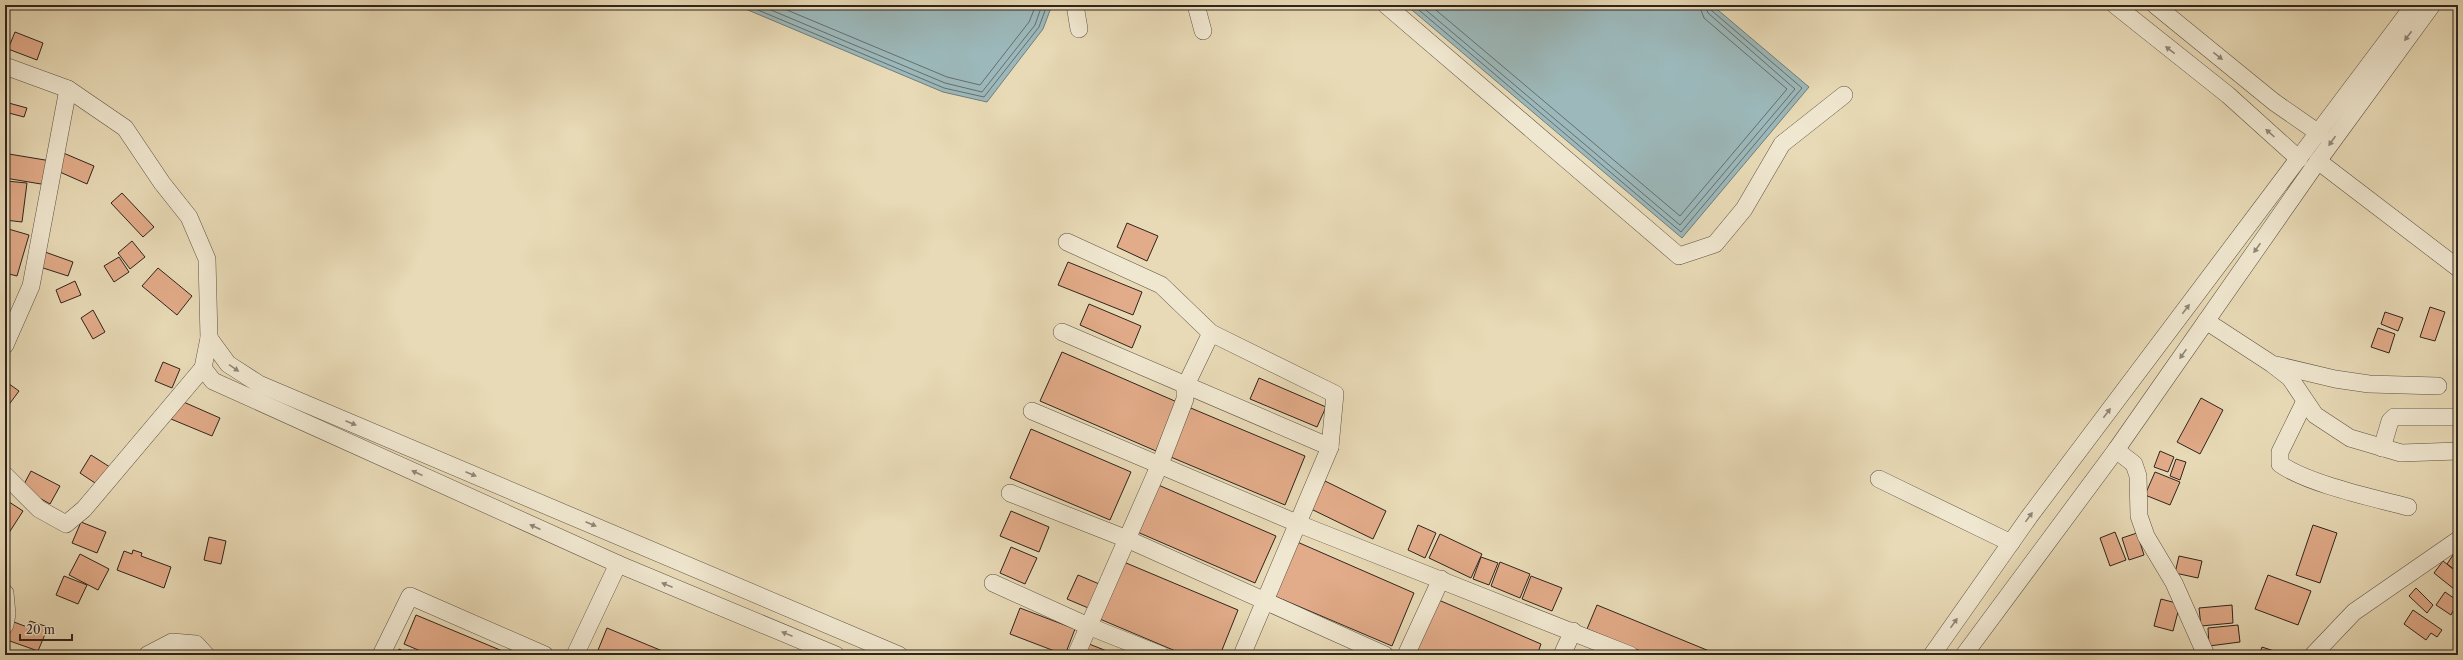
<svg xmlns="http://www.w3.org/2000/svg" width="2463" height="660" viewBox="0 0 2463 660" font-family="'Libre Caslon Text',serif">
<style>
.water{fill:#9cb8ba;stroke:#707d7b}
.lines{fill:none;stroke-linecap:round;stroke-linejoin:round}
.shore{stroke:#666e6c;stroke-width:1}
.building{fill:#e2ab89;stroke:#2f241d}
.minor-casing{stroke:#5d5243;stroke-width:18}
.minor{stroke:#f0e7d0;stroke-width:17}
.oneway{fill:#908676}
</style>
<rect width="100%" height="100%" fill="#e8dab6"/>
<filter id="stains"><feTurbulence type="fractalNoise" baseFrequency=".005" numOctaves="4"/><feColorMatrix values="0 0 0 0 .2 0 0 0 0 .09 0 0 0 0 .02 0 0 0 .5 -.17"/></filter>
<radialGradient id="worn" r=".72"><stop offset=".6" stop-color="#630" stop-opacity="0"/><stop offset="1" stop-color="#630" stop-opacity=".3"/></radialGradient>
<!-- water -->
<g class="water">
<path d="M 736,5 L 1052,5 L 1043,29 L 987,102 L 943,92 Z"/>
<path d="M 1406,5 L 1712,5 L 1809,87 L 1682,238 Z"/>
</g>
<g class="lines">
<!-- shore -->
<g class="shore">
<path d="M 746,5 L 944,88 L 984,97 L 1039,27 L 1047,5"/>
<path d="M 759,5 L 945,83 L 982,92 L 1035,25 L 1042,5"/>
<path d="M 775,5 L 947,77 L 980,85 L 1029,22 L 1036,5"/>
<path d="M 1413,5 L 1681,232 L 1802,88 L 1711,10 L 1710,5"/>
<path d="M 1420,5 L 1680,225 L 1795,89 L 1708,13 L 1705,5"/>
<path d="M 1430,5 L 1680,216 L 1787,89 L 1704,18 L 1699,5"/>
</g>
</g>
<!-- building -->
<g class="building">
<path d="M 15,32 L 43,43 L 37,60 L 8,49 Z"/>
<path d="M 5,102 L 27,108 L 24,117 L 5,112 Z"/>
<path d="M 61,152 L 94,166 L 87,184 L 53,169 Z"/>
<path d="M 9,154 L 51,161 L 47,185 L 5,178 Z"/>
<path d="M 6,181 L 27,183 L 22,222 L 5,220 Z"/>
<path d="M 122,193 L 154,227 L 143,237 L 111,203 Z"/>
<path d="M 1127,223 L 1158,236 L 1147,261 L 1117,247 Z"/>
<path d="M 5,228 L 29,235 L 17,276 L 5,273 Z"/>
<path d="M 132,241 L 145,257 L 130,269 L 118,253 Z"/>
<path d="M 45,252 L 73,262 L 68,276 L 40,267 Z"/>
<path d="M 119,257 L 129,272 L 114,282 L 104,266 Z"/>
<path d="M 1068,262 L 1142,292 L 1133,315 L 1058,285 Z"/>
<path d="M 158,268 L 192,296 L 177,315 L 142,286 Z"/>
<path d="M 75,281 L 81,295 L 61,303 L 56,290 Z"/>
<path d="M 1089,304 L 1141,326 L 1132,348 L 1080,325 Z"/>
<path d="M 2430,307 L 2445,312 L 2435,341 L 2420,337 Z"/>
<path d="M 93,310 L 105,332 L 93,339 L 81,318 Z"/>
<path d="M 2385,312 L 2403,318 L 2398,331 L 2381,324 Z"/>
<path d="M 2378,328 L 2395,334 L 2389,353 L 2371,347 Z"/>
<path d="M 1062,352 L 1177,402 L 1156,451 L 1040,401 Z"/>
<path d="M 163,362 L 180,369 L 172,388 L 155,381 Z"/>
<path d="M 1259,378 L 1326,407 L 1317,427 L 1250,399 Z"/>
<path d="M 5,381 L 19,391 L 5,410 Z"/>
<path d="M 2201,398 L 2223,410 L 2200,454 L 2177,442 Z"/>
<path d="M 179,400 L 220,418 L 212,436 L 171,419 Z"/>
<path d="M 1186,406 L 1305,456 L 1285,505 L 1166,455 Z"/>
<path d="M 1031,429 L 1131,472 L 1110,520 L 1010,478 Z"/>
<path d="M 2160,451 L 2174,457 L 2168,472 L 2154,467 Z"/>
<path d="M 91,455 L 113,469 L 101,487 L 80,473 Z"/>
<path d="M 2176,459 L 2186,462 L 2180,480 L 2170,476 Z"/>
<path d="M 31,471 L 60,486 L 50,504 L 22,488 Z"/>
<path d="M 2155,472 L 2180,482 L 2170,505 L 2145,495 Z"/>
<path d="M 1325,481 L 1386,511 L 1373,539 L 1311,509 Z"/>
<path d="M 1156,484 L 1276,536 L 1255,583 L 1135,531 Z"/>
<path d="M 6,500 L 23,511 L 5,539 L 5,502 Z"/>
<path d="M 1011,511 L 1049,527 L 1039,552 L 1000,536 Z"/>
<path d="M 81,522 L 106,532 L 97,553 L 72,543 Z"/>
<path d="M 1418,525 L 1436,533 L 1425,558 L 1408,550 Z"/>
<path d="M 2313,525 L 2337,533 L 2320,583 L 2296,575 Z"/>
<path d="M 2115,532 L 2126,560 L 2110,566 L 2100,538 Z"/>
<path d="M 2137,533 L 2144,555 L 2129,560 L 2122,538 Z"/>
<path d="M 1440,534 L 1482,554 L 1471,578 L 1429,558 Z"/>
<path d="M 209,537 L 226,541 L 221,564 L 204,560 Z"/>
<path d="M 1295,541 L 1414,593 L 1392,646 L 1272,595 Z"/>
<path d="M 1011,547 L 1037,558 L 1025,584 L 1000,573 Z"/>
<path d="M 133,550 L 142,553 L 141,556 L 171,567 L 164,588 L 117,570 L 124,551 L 132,554 Z"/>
<path d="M 80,554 L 109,569 L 98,590 L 69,575 Z"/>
<path d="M 2453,555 L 2458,558 L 2458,572 L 2447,564 Z"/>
<path d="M 2179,556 L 2202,561 L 2198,578 L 2175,573 Z"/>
<path d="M 1481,557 L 1498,563 L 1489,585 L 1473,579 Z"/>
<path d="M 1119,560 L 1238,610 L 1220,655 L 1185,655 L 1095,617 Z"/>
<path d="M 2443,561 L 2458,573 L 2458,584 L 2454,589 L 2434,573 Z"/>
<path d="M 1500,562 L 1530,574 L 1520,598 L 1491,586 Z"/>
<path d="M 1078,575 L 1104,586 L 1093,610 L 1067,599 Z"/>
<path d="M 2268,575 L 2311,591 L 2298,625 L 2255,609 Z"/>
<path d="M 64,576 L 87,585 L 78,604 L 56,595 Z"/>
<path d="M 1531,576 L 1562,588 L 1552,611 L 1522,599 Z"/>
<path d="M 2416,588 L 2433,605 L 2427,613 L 2409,596 Z"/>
<path d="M 2445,592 L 2458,601 L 2451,615 L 2436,605 Z"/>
<path d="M 1434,598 L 1541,644 L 1537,655 L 1413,655 Z"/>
<path d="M 2161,599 L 2180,604 L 2173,631 L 2154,626 Z"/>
<path d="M 1597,605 L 1719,655 L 1650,655 L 1587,629 Z"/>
<path d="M 2232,605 L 2233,623 L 2201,626 L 2199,608 Z"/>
<path d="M 1020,608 L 1075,629 L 1065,655 L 1010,634 Z"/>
<path d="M 2413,610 L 2442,630 L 2437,637 L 2431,633 L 2426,640 L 2404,624 Z"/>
<path d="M 416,615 L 512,655 L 430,655 L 404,644 Z"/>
<path d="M 30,621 L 48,627 L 38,651 L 7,640 L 14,622 L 27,627 Z"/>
<path d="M 2238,625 L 2240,642 L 2209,646 L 2208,628 Z"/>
<path d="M 607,628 L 672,655 L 596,655 Z"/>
<path d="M 1084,642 L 1117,655 L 1079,655 Z"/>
<path d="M 2262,647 L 2286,655 L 2259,655 Z"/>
<path d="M 399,649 L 412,655 L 396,655 Z"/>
</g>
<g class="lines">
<!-- minor casing -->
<g class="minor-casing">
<g id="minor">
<path d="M 1075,5 L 1079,29"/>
<path d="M 1196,5 L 1203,31"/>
<path d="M 1386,5 L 1679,256 L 1715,244 L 1744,209 L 1782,144 L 1844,95"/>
<path d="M 2115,5 L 2228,95 L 2299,159"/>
<path d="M 2155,5 L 2274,102 L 2320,134"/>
<path d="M 5,66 L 68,89 L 125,128 L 162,183 L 189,217 L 207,259 L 209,338 L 203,368 L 213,381 L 618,564 L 836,655"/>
<path d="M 2318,161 L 2458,268"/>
<path d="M 1067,242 L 1161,285 L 1211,333 L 1335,394 L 1330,447 L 1242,655"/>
<path d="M 2206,321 L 2272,364 L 2290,378 L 2315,415 L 2350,438 L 2401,453 L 2458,451"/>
<path d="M 1062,332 L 1330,447"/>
<path d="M 209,338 L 228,364 L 259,384 L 899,655"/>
<path d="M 5,345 L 31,286 L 68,89"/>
<path d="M 2276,365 L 2335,379 L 2369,384 L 2438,386"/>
<path d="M 2305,401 L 2280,452 L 2280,464 C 2308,484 2374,498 2408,507"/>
<path d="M 1032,411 L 1299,524 L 1630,655"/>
<path d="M 2382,448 L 2390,421 L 2394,417 L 2458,417"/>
<path d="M 2116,450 L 2134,464 L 2138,476 L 2139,516 L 2146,536 L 2174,583 L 2206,655"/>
<path d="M 5,475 L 39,509 L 66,524 L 84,509 L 203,368"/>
<path d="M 1879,479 L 2011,543"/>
<path d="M 1010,493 L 1127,539 L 1385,655"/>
<path d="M 993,583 L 1088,626 L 1161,655"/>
<path d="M 5,593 L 7,614 L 5,625"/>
<path d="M 147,655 L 172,642 L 196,644 L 206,655"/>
<path d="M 381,655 L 410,596 L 545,655"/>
<path d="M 575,655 L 618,564"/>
<path d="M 1076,655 L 1160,464 L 1185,399 L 1185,387 L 1211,333"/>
<path d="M 1406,655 L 1441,579"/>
<path d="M 1562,655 L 1573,631"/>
<path d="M 1932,655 L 2029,517 L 2414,5"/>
<path d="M 1964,655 L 2116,450 L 2318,161 L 2432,5"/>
<path d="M 2313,655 L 2354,612 L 2458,540"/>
</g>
</g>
<!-- minor -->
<use href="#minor" class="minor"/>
</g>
<!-- one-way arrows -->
<defs><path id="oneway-solid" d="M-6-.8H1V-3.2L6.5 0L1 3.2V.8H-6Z"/></defs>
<g class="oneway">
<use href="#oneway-solid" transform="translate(2408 36) rotate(127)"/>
<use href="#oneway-solid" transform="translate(2170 50) rotate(-142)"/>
<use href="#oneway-solid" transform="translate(2218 56) rotate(38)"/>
<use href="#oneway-solid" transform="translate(2270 133) rotate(-138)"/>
<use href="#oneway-solid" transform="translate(2332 141) rotate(125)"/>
<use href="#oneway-solid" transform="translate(2257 248) rotate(125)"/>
<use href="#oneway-solid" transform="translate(2186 309) rotate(-53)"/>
<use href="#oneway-solid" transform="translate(2183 354) rotate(125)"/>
<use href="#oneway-solid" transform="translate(234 368) rotate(34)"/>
<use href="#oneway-solid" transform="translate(2107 413) rotate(-53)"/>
<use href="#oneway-solid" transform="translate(351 423) rotate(23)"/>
<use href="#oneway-solid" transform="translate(417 473) rotate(-156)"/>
<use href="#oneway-solid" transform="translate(471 474) rotate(23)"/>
<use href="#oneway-solid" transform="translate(2029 517) rotate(-54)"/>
<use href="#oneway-solid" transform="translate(591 524) rotate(23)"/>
<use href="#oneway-solid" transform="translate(535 527) rotate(-156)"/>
<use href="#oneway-solid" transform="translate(667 585) rotate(-158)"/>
<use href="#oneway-solid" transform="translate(1954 623) rotate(-55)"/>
<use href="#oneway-solid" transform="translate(787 634) rotate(-158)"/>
</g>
<!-- margin -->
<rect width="2463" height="660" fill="none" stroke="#e8dab6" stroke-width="20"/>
<rect x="6" y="6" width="2451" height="648" fill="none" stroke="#2f241d" stroke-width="2"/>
<rect x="10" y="10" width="2443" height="640" fill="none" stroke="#2f241d"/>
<!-- scale -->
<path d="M20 634v6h52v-6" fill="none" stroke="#2f241d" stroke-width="2"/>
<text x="26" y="634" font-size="12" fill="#2f241d" stroke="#f0e7d0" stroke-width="3" paint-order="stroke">20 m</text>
<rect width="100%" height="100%" filter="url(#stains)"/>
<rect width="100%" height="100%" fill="url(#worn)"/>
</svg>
